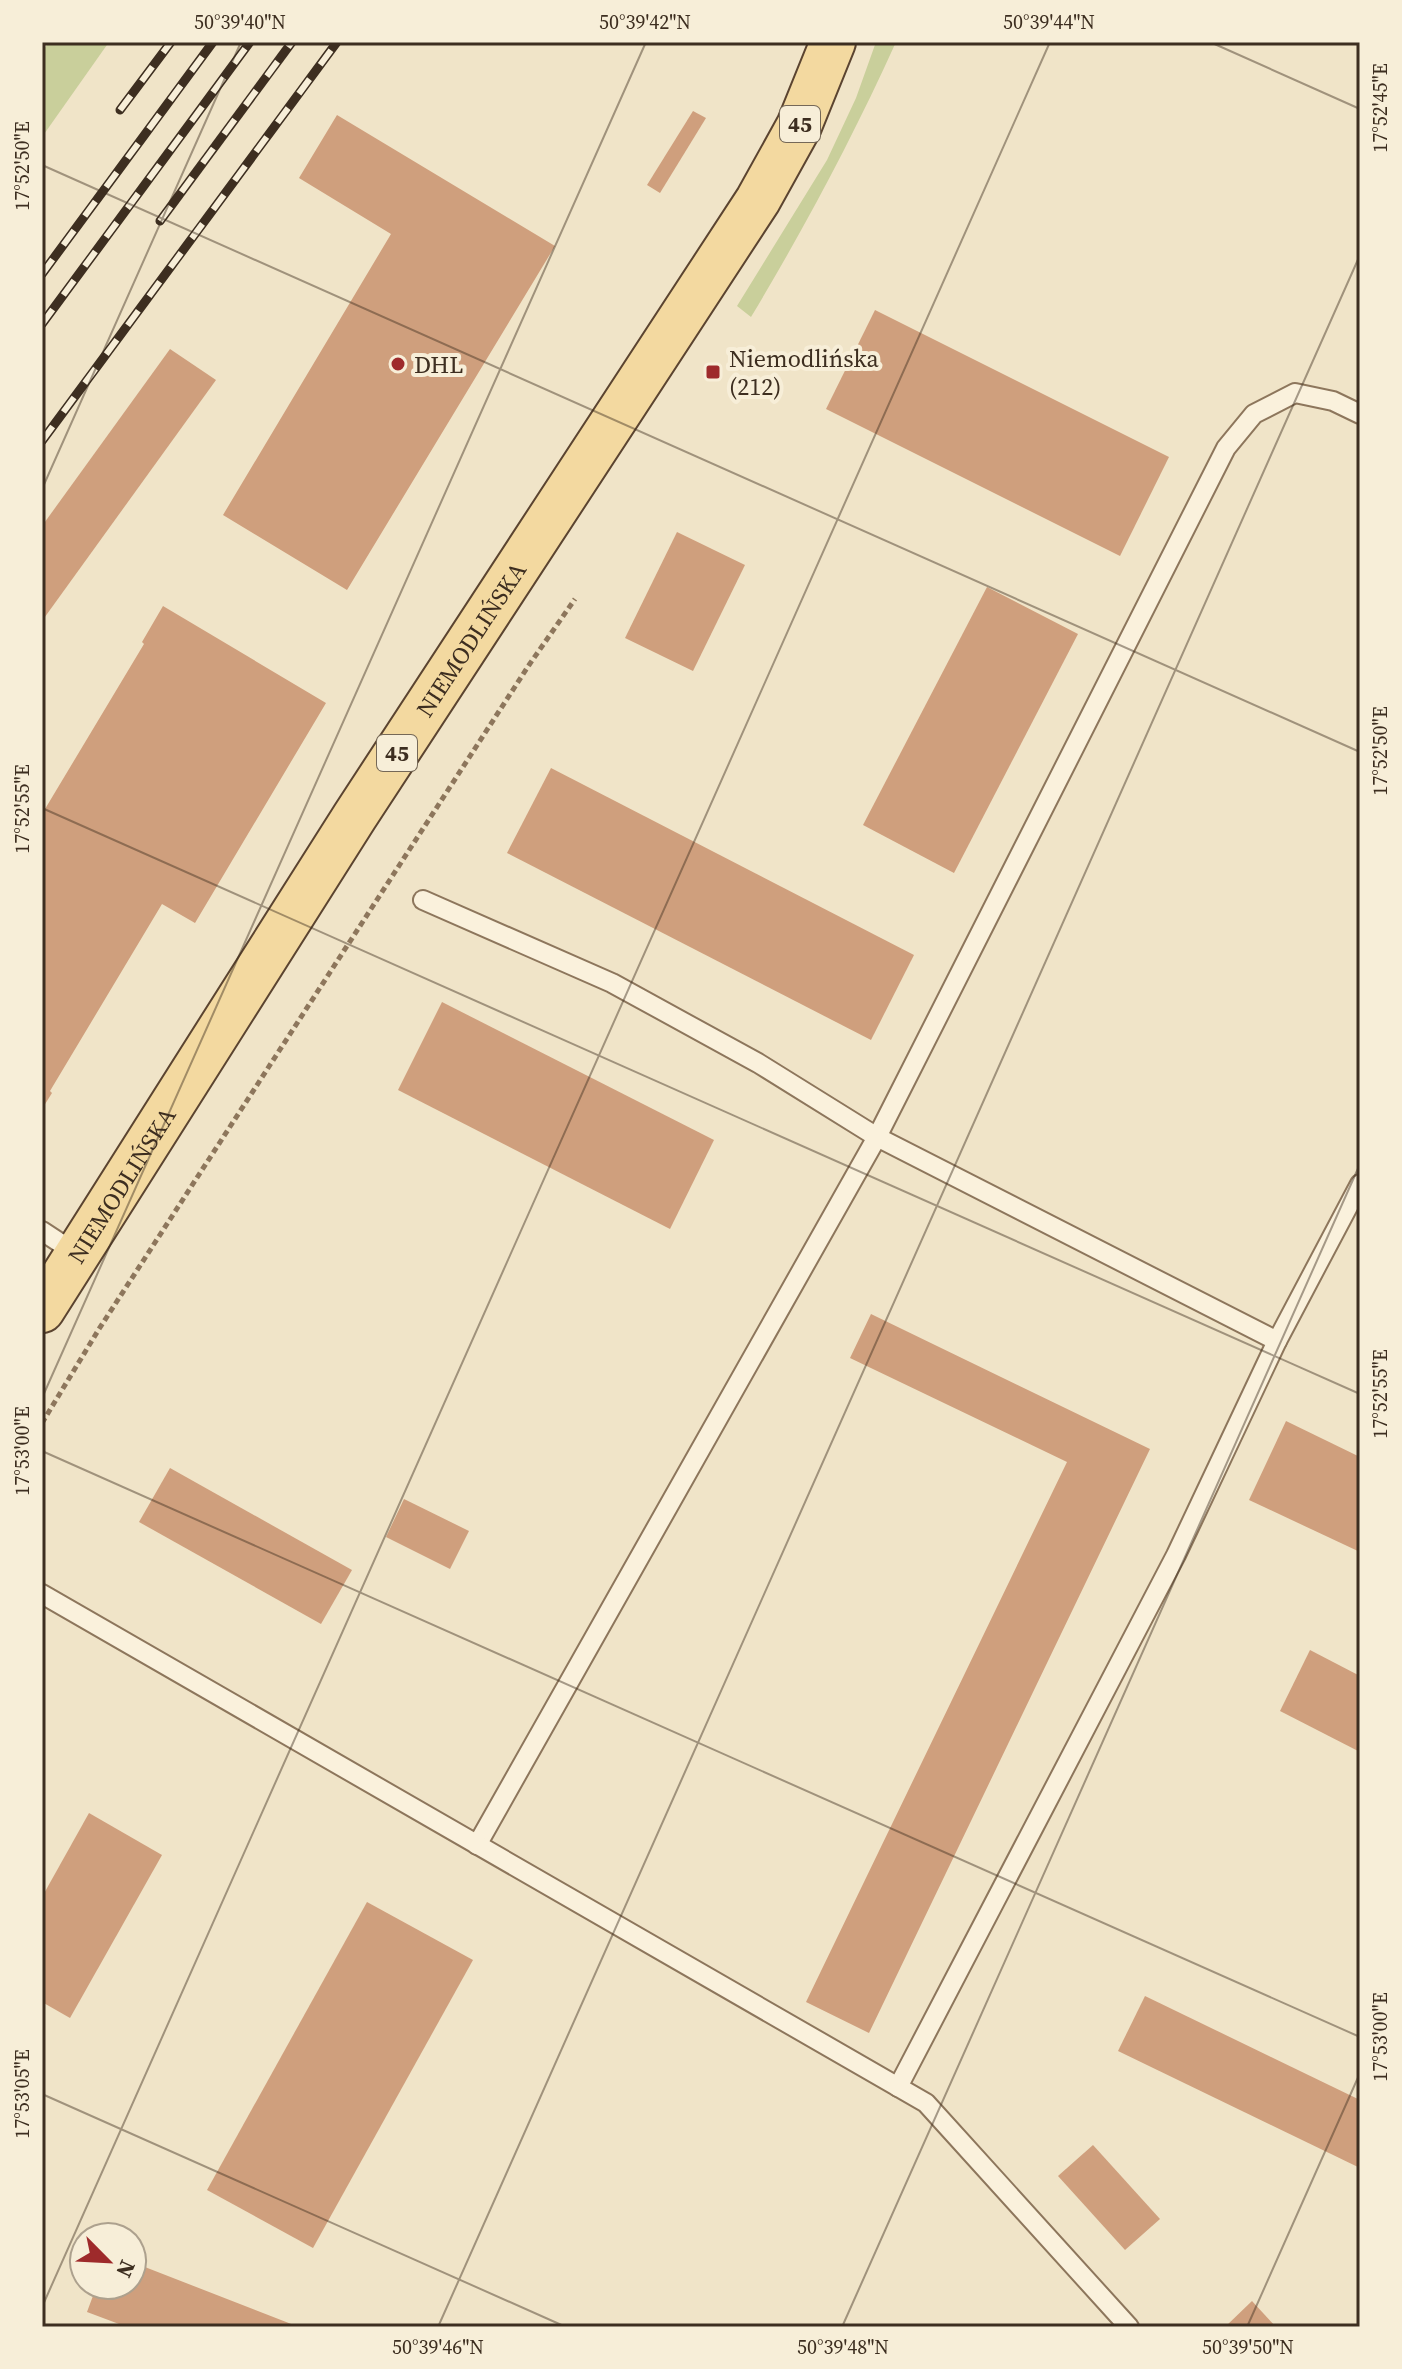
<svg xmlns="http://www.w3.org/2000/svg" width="1402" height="2369" viewBox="0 0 1402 2369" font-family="'Source Serif 4',serif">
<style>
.green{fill:#c9cf9b}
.building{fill:#cf9f7d}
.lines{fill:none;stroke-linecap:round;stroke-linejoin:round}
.lane-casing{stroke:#8d765c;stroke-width:22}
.primary-casing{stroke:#5b4430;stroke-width:48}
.path{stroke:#8d765c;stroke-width:5;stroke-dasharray:6 4;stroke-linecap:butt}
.lane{stroke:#faf1dc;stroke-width:18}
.primary{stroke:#f3d9a0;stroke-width:44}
.rail-casing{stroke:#3d2e20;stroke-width:9}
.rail{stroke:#f7eed8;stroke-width:6;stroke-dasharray:18;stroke-linecap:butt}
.ticks{fill:none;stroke:#3d2e20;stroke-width:2;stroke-opacity:0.45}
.poi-dot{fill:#9e2a2b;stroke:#f7eed8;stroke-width:3}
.labels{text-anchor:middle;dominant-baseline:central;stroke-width:8;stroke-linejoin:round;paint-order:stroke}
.shield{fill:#f7eed8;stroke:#756857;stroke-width:2}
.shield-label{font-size:22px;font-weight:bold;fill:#3d2e20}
.poi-label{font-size:24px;fill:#3d2e20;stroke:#f7eed8;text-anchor:start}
.street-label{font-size:24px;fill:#3d2e20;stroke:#f7eed8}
.neatline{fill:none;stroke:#3d2e20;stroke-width:3}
.ticks-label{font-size:20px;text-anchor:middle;fill:#3d2e20}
</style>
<rect width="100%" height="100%" fill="#f0e4c8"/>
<!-- green -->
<g class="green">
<path d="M 49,42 L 109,42 L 42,137 L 42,52 Z"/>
<path d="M 876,42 L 896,42 C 853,137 805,227 751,317 L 737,306 L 827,160 L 856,98 Z"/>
</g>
<!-- building -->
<g class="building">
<path d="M 693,111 L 706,118 L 660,193 L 647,185 Z"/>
<path d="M 337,115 L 555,246 L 347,590 L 223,515 L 391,234 L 299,178 Z"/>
<path d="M 875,310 L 1169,457 L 1120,556 L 826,409 Z"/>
<path d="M 170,349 L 216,380 L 42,621 L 42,526 Z"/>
<path d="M 677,532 L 745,565 L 693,671 L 625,638 Z"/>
<path d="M 987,587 L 1078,634 L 954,873 L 863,825 Z"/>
<path d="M 163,606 L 326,703 L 195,923 L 162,904 L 50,1091 L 52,1093 L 42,1109 L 42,814 L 144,644 L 142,642 Z"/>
<path d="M 551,768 L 914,955 L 871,1040 L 507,853 Z"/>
<path d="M 442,1002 L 714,1140 L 670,1229 L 398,1090 Z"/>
<path d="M 871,1314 L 1150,1449 L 869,2033 L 806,2002 L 1067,1462 L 850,1358 Z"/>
<path d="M 1286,1421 L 1360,1457 L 1360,1552 L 1249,1500 Z"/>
<path d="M 170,1468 L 352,1570 L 321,1624 L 139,1522 Z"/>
<path d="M 404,1499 L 469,1531 L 450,1569 L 386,1537 Z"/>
<path d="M 1310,1650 L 1360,1676 L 1360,1752 L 1280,1711 Z"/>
<path d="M 89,1813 L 162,1855 L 70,2018 L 42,2002 L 42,1897 Z"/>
<path d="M 367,1902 L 473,1960 L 313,2248 L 207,2190 Z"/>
<path d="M 1145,1996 L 1360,2100 L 1360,2168 L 1118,2051 Z"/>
<path d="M 1093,2145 L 1160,2219 L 1125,2250 L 1058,2176 Z"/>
<path d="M 132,2262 L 299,2327 L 127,2327 L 87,2312 L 97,2285 L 132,2285 Z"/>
<path d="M 1252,2301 L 1276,2327 L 1225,2327 Z"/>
</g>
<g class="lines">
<!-- lane casing -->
<g class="lane-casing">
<g id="lane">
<path d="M 1360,414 L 1333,401 L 1295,393 L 1254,414 L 1226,448 L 877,1137 L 1277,1341 L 1360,1184"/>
<path d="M 423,900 L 612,983 L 758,1063 L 877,1137 L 477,1845"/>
<path d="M 42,1231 L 77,1254"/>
<path d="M 42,1594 L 926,2103 L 1129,2327"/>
<path d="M 898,2087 L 1176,1555 L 1277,1341"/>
</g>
</g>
<!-- primary casing -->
<g class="primary-casing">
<g id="primary">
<path id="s1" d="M 42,1310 L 355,816 L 758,200 L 799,126 L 833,42"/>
</g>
</g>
<!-- path -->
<path class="path" d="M 42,1423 L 99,1329 L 529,665 L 575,599"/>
<!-- lane -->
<use href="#lane" class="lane"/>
<!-- primary -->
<use href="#primary" class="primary"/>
<!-- rail casing -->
<g class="rail-casing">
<g id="rail">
<path d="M 120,110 L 171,42"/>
<path d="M 160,221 L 292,42"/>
<path d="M 42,274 L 213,42"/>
<path d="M 42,324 L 250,42"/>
<path d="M 42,441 L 337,42"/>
</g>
</g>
<!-- rail -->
<use href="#rail" class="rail"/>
</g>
<!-- ticks -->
<path class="ticks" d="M 1210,42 L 1360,109M 42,165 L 1360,752M 42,489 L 241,42M 42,808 L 1360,1394M 42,1398 L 646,42M 42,1451 L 1360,2037M 42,2094 L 566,2327M 42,2307 L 1050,42M 438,2327 L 1360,255M 842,2327 L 1360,1164M 1247,2327 L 1360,2073"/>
<!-- markers -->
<g class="poi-dot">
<circle cx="398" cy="364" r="8"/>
<rect x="705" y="364" width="16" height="16" rx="4"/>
</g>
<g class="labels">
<!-- shield labels -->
<g class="shield">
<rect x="780" y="106" width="40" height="36" rx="6"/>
<rect x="377" y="735" width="40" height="36" rx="6"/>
</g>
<g class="shield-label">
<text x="800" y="124">45</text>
<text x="397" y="753">45</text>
</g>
<!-- poi labels -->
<g class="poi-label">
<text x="729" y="358">Niemodlińska<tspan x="729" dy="28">(212)</tspan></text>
<text x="414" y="364">DHL</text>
</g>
<!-- street labels -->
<g class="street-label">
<text stroke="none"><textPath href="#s1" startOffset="796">NIEMODLIŃSKA</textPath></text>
<text stroke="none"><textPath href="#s1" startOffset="148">NIEMODLIŃSKA</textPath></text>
</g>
</g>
<!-- border -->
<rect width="1402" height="2369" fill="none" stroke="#f7eed8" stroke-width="88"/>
<!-- north arrow -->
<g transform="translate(108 2261) rotate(114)"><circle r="38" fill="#f7eed8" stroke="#ada18e" stroke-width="2"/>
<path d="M0-6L14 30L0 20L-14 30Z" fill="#9e2a2b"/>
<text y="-12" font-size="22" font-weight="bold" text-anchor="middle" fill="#3d2e20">N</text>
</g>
<rect x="44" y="44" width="1314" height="2281" class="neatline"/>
<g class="ticks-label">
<text x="240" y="29">50°39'40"N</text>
<text x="645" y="29">50°39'42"N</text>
<text x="1049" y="29">50°39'44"N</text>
<text transform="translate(1380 108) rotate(-90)" y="7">17°52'45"E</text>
<text transform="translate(22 166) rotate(-90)" y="7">17°52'50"E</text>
<text transform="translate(1380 751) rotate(-90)" y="7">17°52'50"E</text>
<text transform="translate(22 809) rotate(-90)" y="7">17°52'55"E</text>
<text transform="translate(1380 1394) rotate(-90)" y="7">17°52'55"E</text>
<text transform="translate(22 1451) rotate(-90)" y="7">17°53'00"E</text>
<text transform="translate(1380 2037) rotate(-90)" y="7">17°53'00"E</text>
<text transform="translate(22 2094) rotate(-90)" y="7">17°53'05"E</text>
<text x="438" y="2354">50°39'46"N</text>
<text x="843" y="2354">50°39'48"N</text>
<text x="1248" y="2354">50°39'50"N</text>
</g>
</svg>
